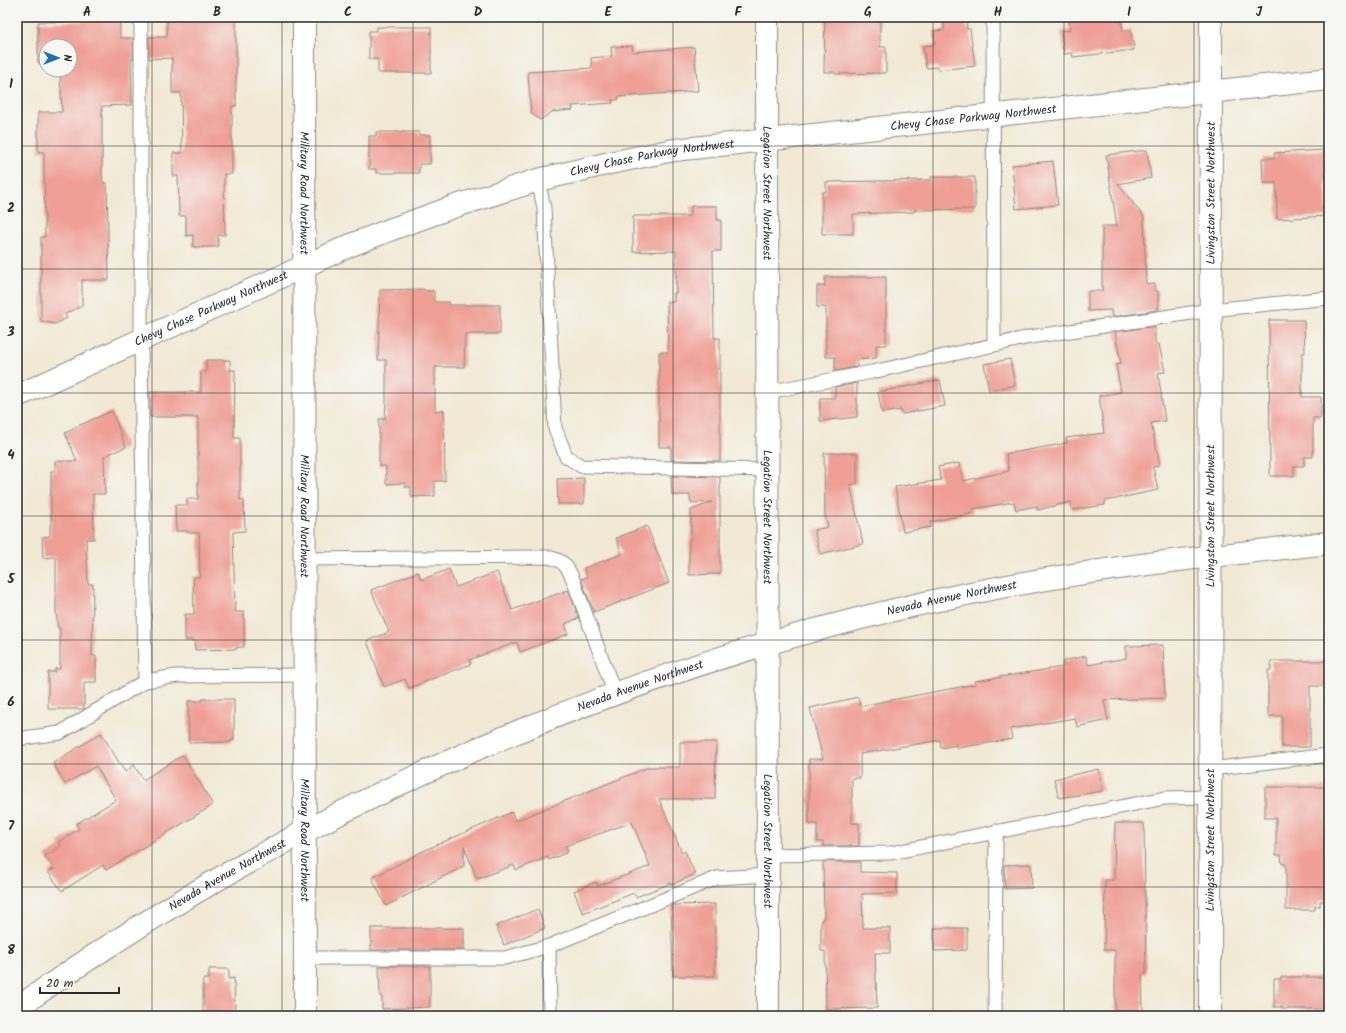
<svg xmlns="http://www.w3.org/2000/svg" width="1346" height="1033" viewBox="0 0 1346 1033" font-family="Kalam,sans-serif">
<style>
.building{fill:#ef9f95}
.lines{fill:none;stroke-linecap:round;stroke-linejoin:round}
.lane-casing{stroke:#8e8a80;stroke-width:15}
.street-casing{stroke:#8e8a80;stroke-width:24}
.secondary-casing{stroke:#8e8a80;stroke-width:24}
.lane{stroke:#fff;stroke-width:13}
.street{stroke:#fff;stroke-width:22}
.secondary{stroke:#fff;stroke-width:22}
.grid{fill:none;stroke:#2b2b2b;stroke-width:1;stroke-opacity:0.55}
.labels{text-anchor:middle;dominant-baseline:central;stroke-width:3;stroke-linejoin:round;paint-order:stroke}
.street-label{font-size:12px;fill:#2b2b2b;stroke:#f6f6f2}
.neatline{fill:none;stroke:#2b2b2b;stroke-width:1.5}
.grid-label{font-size:13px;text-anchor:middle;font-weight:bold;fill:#2b2b2b}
</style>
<rect width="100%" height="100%" fill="#f6f6f2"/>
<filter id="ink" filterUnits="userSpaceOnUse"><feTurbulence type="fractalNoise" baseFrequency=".025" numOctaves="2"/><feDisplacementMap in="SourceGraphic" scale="8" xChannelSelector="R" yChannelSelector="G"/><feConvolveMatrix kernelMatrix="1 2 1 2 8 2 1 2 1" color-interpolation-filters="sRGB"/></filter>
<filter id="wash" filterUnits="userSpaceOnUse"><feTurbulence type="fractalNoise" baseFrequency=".012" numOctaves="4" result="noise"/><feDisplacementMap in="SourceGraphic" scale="16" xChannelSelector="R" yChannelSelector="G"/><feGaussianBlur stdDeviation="0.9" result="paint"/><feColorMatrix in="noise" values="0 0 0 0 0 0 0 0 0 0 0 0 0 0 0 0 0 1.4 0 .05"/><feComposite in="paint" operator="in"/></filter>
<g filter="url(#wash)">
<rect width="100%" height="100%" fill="#f1e9d4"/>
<g id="blocks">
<!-- building -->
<g class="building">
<path d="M 167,17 L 236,18 L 236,106 L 232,106 L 232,174 L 224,174 L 225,235 L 218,235 L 218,247 L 193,247 L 193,235 L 186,236 L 186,216 L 179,216 L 178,176 L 173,176 L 173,153 L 182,153 L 181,93 L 172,93 L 172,58 L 149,59 L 149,37 L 167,37 Z"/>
<path d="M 825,17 L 880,17 L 880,47 L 886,47 L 886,73 L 835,74 L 835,72 L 824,72 Z"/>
<path d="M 966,17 L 967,29 L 970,29 L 975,66 L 938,70 L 938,67 L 926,68 L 923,46 L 935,45 L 934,31 L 944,30 L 944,21 Z"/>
<path d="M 1068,17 L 1121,17 L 1123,31 L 1131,30 L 1134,50 L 1073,57 L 1072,53 L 1064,54 L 1061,31 L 1070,30 Z"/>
<path d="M 120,21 L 120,38 L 133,38 L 133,59 L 131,59 L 132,105 L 102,106 L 102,173 L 103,183 L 107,183 L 109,280 L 82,280 L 82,306 L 65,314 L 67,318 L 55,324 L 41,321 L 41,237 L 45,237 L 44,152 L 38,152 L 38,112 L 62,112 L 60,70 L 70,70 L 70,46 L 46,46 L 46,63 L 38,63 L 38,22 Z"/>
<path d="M 377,27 L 431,27 L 431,73 L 378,73 L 378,59 L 369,59 L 369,31 L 377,31 Z"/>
<path d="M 632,46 L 633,52 L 694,47 L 698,91 L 618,97 L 618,100 L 612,100 L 613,103 L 572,106 L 573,110 L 552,112 L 540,120 L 531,113 L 528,72 L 592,68 L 591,58 L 612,56 L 611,47 Z"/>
<path d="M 376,132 L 419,132 L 419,135 L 430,135 L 430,164 L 419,164 L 419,173 L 376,173 L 376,169 L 369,169 L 369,136 L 376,136 Z"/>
<path d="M 1147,150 L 1151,178 L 1118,184 L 1144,217 L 1146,284 L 1155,284 L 1155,291 L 1158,291 L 1158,310 L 1112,317 L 1111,310 L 1088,311 L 1088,291 L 1102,291 L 1102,226 L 1117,226 L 1106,155 Z"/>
<path d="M 1325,150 L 1327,216 L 1277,219 L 1276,183 L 1263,183 L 1262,158 L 1275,158 L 1274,153 Z"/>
<path d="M 1053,161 L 1058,205 L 1016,209 L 1012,165 Z"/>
<path d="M 931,177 L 975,177 L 975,209 L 914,210 L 914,212 L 853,214 L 853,234 L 822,234 L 822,192 L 826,192 L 826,182 L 931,180 Z"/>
<path d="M 691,206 L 717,206 L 717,220 L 721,220 L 721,251 L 713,251 L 714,338 L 720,338 L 720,461 L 671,460 L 671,447 L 659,447 L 659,352 L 668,352 L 667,302 L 674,302 L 674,293 L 676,293 L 676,251 L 633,252 L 633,216 L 691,216 Z"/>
<path d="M 825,277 L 886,277 L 886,345 L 876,345 L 876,358 L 857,360 L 857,367 L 835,371 L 835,357 L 826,357 L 826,307 L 817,307 L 817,286 L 825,286 Z"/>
<path d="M 424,289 L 424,291 L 434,291 L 434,302 L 449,302 L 449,305 L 500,305 L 500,334 L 465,334 L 464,367 L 435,367 L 435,411 L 444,410 L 445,481 L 435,481 L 435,496 L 411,497 L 411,487 L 405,487 L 405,483 L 386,484 L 386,466 L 379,466 L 379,419 L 385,419 L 386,402 L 386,360 L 378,360 L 380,290 Z"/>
<path d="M 1269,320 L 1304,320 L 1305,353 L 1302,353 L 1302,397 L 1321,397 L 1321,418 L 1313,418 L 1313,457 L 1304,457 L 1304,466 L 1294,466 L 1294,476 L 1270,476 Z"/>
<path d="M 1155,326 L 1155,344 L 1159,344 L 1165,372 L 1158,373 L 1165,421 L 1151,423 L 1160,465 L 1153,467 L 1158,490 L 1105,501 L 1105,505 L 1072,510 L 1071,502 L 1037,510 L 1037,506 L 1016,510 L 1014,502 L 972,509 L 973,513 L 930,522 L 931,527 L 903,532 L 895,487 L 941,480 L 938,467 L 959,463 L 963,481 L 1009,471 L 1006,454 L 1067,443 L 1066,438 L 1104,433 L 1099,396 L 1121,392 L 1116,365 L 1121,364 L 1115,332 Z"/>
<path d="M 1010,359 L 1015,385 L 989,391 L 984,364 Z"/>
<path d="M 206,360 L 230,360 L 230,370 L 235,370 L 234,438 L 240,438 L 240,500 L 244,500 L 245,531 L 233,532 L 235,609 L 236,612 L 244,612 L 244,647 L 237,647 L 237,649 L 195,650 L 194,640 L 185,640 L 185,614 L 194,614 L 193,577 L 200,577 L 199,533 L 188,533 L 188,531 L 176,531 L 175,505 L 187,505 L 187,499 L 198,499 L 198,417 L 150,417 L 150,392 L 201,392 L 201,371 L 206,372 Z"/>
<path d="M 940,380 L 945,406 L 902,414 L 901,410 L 882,413 L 878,392 Z"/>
<path d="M 857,383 L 857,417 L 820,421 L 820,398 L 835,398 L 835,387 Z"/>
<path d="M 112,411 L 126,447 L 104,456 L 105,494 L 93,494 L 94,539 L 86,539 L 88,584 L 93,584 L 92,656 L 96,656 L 96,682 L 84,682 L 84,709 L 48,709 L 48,672 L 55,672 L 55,669 L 60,669 L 60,628 L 58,628 L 56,613 L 56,557 L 43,558 L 42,537 L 50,536 L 50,525 L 51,525 L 51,471 L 55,471 L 55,461 L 77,461 L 65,433 L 74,429 L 73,428 Z"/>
<path d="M 824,453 L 857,453 L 857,484 L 850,484 L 863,544 L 820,554 L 814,530 L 828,527 L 825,515 Z"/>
<path d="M 671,476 L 720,477 L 720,574 L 689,575 L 689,542 L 691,538 L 691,510 L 712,502 L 691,503 L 690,495 L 672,495 Z"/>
<path d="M 584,478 L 584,504 L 558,504 L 557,479 Z"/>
<path d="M 647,526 L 669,583 L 594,612 L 581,579 L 587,577 L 584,568 L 622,554 L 616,538 Z"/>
<path d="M 449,569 L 456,587 L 497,572 L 512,610 L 568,590 L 579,618 L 565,624 L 568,634 L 520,652 L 517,642 L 469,660 L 471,664 L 409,688 L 405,679 L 384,687 L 367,641 L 389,632 L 371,590 L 418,572 L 421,580 Z"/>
<path d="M 1163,645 L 1165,698 L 1104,700 L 1108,720 L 1077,727 L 1075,718 L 1010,729 L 1012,739 L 958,748 L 957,745 L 941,748 L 940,740 L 860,754 L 860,778 L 852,778 L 852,823 L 859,823 L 859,846 L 823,846 L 823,842 L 817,842 L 817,824 L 809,824 L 809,759 L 823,759 L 810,708 L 858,697 L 860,706 L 976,684 L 975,681 L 1063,667 L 1063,661 L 1086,656 L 1088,665 L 1126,658 L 1126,646 Z"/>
<path d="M 1271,661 L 1329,661 L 1329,686 L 1310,686 L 1310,747 L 1282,747 L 1282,716 L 1268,716 L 1268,670 L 1271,670 Z"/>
<path d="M 202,699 L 234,699 L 234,740 L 231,740 L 231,742 L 189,743 L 188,701 L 202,701 Z"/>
<path d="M 101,733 L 125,772 L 134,765 L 143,780 L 183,755 L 213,805 L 106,870 L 103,865 L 62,891 L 48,872 L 54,869 L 45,856 L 61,846 L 58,842 L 79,829 L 76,824 L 116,800 L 96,766 L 65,784 L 53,763 Z"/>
<path d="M 680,742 L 716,742 L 715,799 L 659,799 L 682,853 L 685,851 L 695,874 L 671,885 L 671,883 L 636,897 L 634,893 L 583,913 L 574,891 L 596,882 L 598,886 L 650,866 L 632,822 L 565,846 L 568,852 L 549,860 L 548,857 L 516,870 L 514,865 L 477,879 L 464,846 L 464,866 L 386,906 L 372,878 L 423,851 L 512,812 L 515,821 L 649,767 L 680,767 Z"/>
<path d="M 1099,769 L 1103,791 L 1059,798 L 1054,779 Z"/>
<path d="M 1265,787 L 1325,787 L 1325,794 L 1329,794 L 1329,901 L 1320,901 L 1320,906 L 1315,906 L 1315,910 L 1286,910 L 1286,864 L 1282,864 L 1281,855 L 1276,855 L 1276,818 L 1265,818 Z"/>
<path d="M 1115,823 L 1144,823 L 1146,974 L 1142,974 L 1143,1016 L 1115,1016 L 1115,950 L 1104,950 L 1105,880 L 1114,880 Z"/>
<path d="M 823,862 L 860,862 L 860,872 L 897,873 L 897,893 L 862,894 L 863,928 L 890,928 L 890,953 L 875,953 L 877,1008 L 826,1009 L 825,951 L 821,951 L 821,920 L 824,918 Z"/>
<path d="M 1031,864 L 1032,888 L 1005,889 L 1004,865 Z"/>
<path d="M 715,904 L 715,976 L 673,976 L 671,905 Z"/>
<path d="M 538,909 L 545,928 L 504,945 L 496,926 Z"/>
<rect x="371" y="928" width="93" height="22"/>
<path d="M 934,928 L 967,928 L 967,950 L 934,951 Z"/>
<path d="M 379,966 L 430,966 L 430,1007 L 382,1009 L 382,996 L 380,996 Z"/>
<path d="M 209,969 L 229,969 L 229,979 L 234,978 L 235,1016 L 203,1016 L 203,979 L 209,979 Z"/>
<path d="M 1281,977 L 1329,977 L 1329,1009 L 1282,1009 L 1282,1007 L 1274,1007 L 1274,979 L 1281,979 Z"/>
</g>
</g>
</g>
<g filter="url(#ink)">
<use href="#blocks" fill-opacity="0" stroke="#8e8a80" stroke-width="1"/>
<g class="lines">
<!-- lane casing -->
<g class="lane-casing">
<g id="lane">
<path d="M 141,17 L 141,340 L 145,681"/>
<path d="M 993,17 L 994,345"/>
<path d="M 538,180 L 544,208 L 555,428 L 566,456 L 581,466 L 768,470"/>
<path d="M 768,392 L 872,372 L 1030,337 L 1211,310 L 1329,298"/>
<path d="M 304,559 L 548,557 C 562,560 566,564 572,577 L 615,694"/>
<path d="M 17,739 L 60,733 L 145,681 L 177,676 L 304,675"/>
<path d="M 1210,769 L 1329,755"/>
<path d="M 768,855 L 891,853 L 1165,798 L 1210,797"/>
<path d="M 549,946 L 550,1016"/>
<path d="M 305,958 L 505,958 L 549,946 L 717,878 L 769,875"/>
<path d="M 995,1016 L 996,831"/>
</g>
</g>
<!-- street casing -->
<g class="street-casing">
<g id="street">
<path id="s1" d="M 767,17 L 768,1016"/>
<path id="s2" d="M 17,396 L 351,245 L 392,229 L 453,207 L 538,180 L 610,163 L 674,150 L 1329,79"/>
<path id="s3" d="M 1210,1016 L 1211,17"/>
</g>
</g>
<!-- secondary casing -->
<g class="secondary-casing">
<g id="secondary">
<path id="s4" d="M 304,17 L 305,1016"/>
<path id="s5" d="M 17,1008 C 302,806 628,663 971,593 C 1089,569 1209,556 1329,543"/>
</g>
</g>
<!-- lane -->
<use href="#lane" class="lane"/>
<!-- street -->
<use href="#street" class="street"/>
<!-- secondary -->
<use href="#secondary" class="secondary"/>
</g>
</g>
<!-- grid -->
<path class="grid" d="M 152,17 L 152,1016M 282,17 L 282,1016M 413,17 L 413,1016M 543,17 L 543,1016M 673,17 L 673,1016M 803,17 L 803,1016M 933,17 L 933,1016M 1064,17 L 1064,1016M 1194,17 L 1194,1016M 17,146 L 1329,146M 17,269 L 1329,269M 17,393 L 1329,393M 17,516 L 1329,516M 17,640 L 1329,640M 17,764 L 1329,764M 17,887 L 1329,887"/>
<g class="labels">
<!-- street labels -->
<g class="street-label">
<text stroke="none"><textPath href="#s2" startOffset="1005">Chevy Chase Parkway Northwest</textPath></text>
<text stroke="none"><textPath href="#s2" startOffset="681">Chevy Chase Parkway Northwest</textPath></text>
<text stroke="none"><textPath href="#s4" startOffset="176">Military Road Northwest</textPath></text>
<text stroke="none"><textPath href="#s1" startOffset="176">Legation Street Northwest</textPath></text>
<text stroke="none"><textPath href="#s3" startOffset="823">Livingston Street Northwest</textPath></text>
<text stroke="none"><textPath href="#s2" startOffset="213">Chevy Chase Parkway Northwest</textPath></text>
<text stroke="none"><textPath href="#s3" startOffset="500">Livingston Street Northwest</textPath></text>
<text stroke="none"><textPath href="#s4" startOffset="499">Military Road Northwest</textPath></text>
<text stroke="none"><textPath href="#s1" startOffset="500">Legation Street Northwest</textPath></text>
<text stroke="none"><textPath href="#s5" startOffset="1028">Nevada Avenue Northwest</textPath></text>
<text stroke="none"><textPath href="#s5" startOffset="704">Nevada Avenue Northwest</textPath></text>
<text stroke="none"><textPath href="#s4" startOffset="823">Military Road Northwest</textPath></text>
<text stroke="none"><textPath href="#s1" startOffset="824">Legation Street Northwest</textPath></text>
<text stroke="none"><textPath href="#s3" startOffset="176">Livingston Street Northwest</textPath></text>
<text stroke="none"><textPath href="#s5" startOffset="249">Nevada Avenue Northwest</textPath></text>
</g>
</g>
<!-- margin -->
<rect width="1346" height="1033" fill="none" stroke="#f6f6f2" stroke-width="44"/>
<!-- north arrow -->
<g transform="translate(58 58) rotate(90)"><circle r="19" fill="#f6f6f2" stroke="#a5a5a2"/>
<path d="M0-3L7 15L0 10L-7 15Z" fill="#1f6fb2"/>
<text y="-6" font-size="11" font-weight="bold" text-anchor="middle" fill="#2b2b2b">N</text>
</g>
<!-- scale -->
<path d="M40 987v6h79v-6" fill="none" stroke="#2b2b2b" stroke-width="2"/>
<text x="46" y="987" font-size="12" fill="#2b2b2b" stroke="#f6f6f2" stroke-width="3" paint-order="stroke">20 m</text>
<rect x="22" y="22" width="1302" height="989" class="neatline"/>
<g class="grid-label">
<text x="87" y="16">A</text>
<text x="217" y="16">B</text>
<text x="348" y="16">C</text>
<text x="478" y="16">D</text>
<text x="608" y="16">E</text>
<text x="738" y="16">F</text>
<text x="868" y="16">G</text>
<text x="998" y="16">H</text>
<text x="1129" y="16">I</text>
<text x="1259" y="16">J</text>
<text x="11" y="88">1</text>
<text x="11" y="212">2</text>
<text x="11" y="336">3</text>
<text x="11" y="459">4</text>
<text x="11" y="583">5</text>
<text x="11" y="706">6</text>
<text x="11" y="830">7</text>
<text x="11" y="954">8</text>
</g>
</svg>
